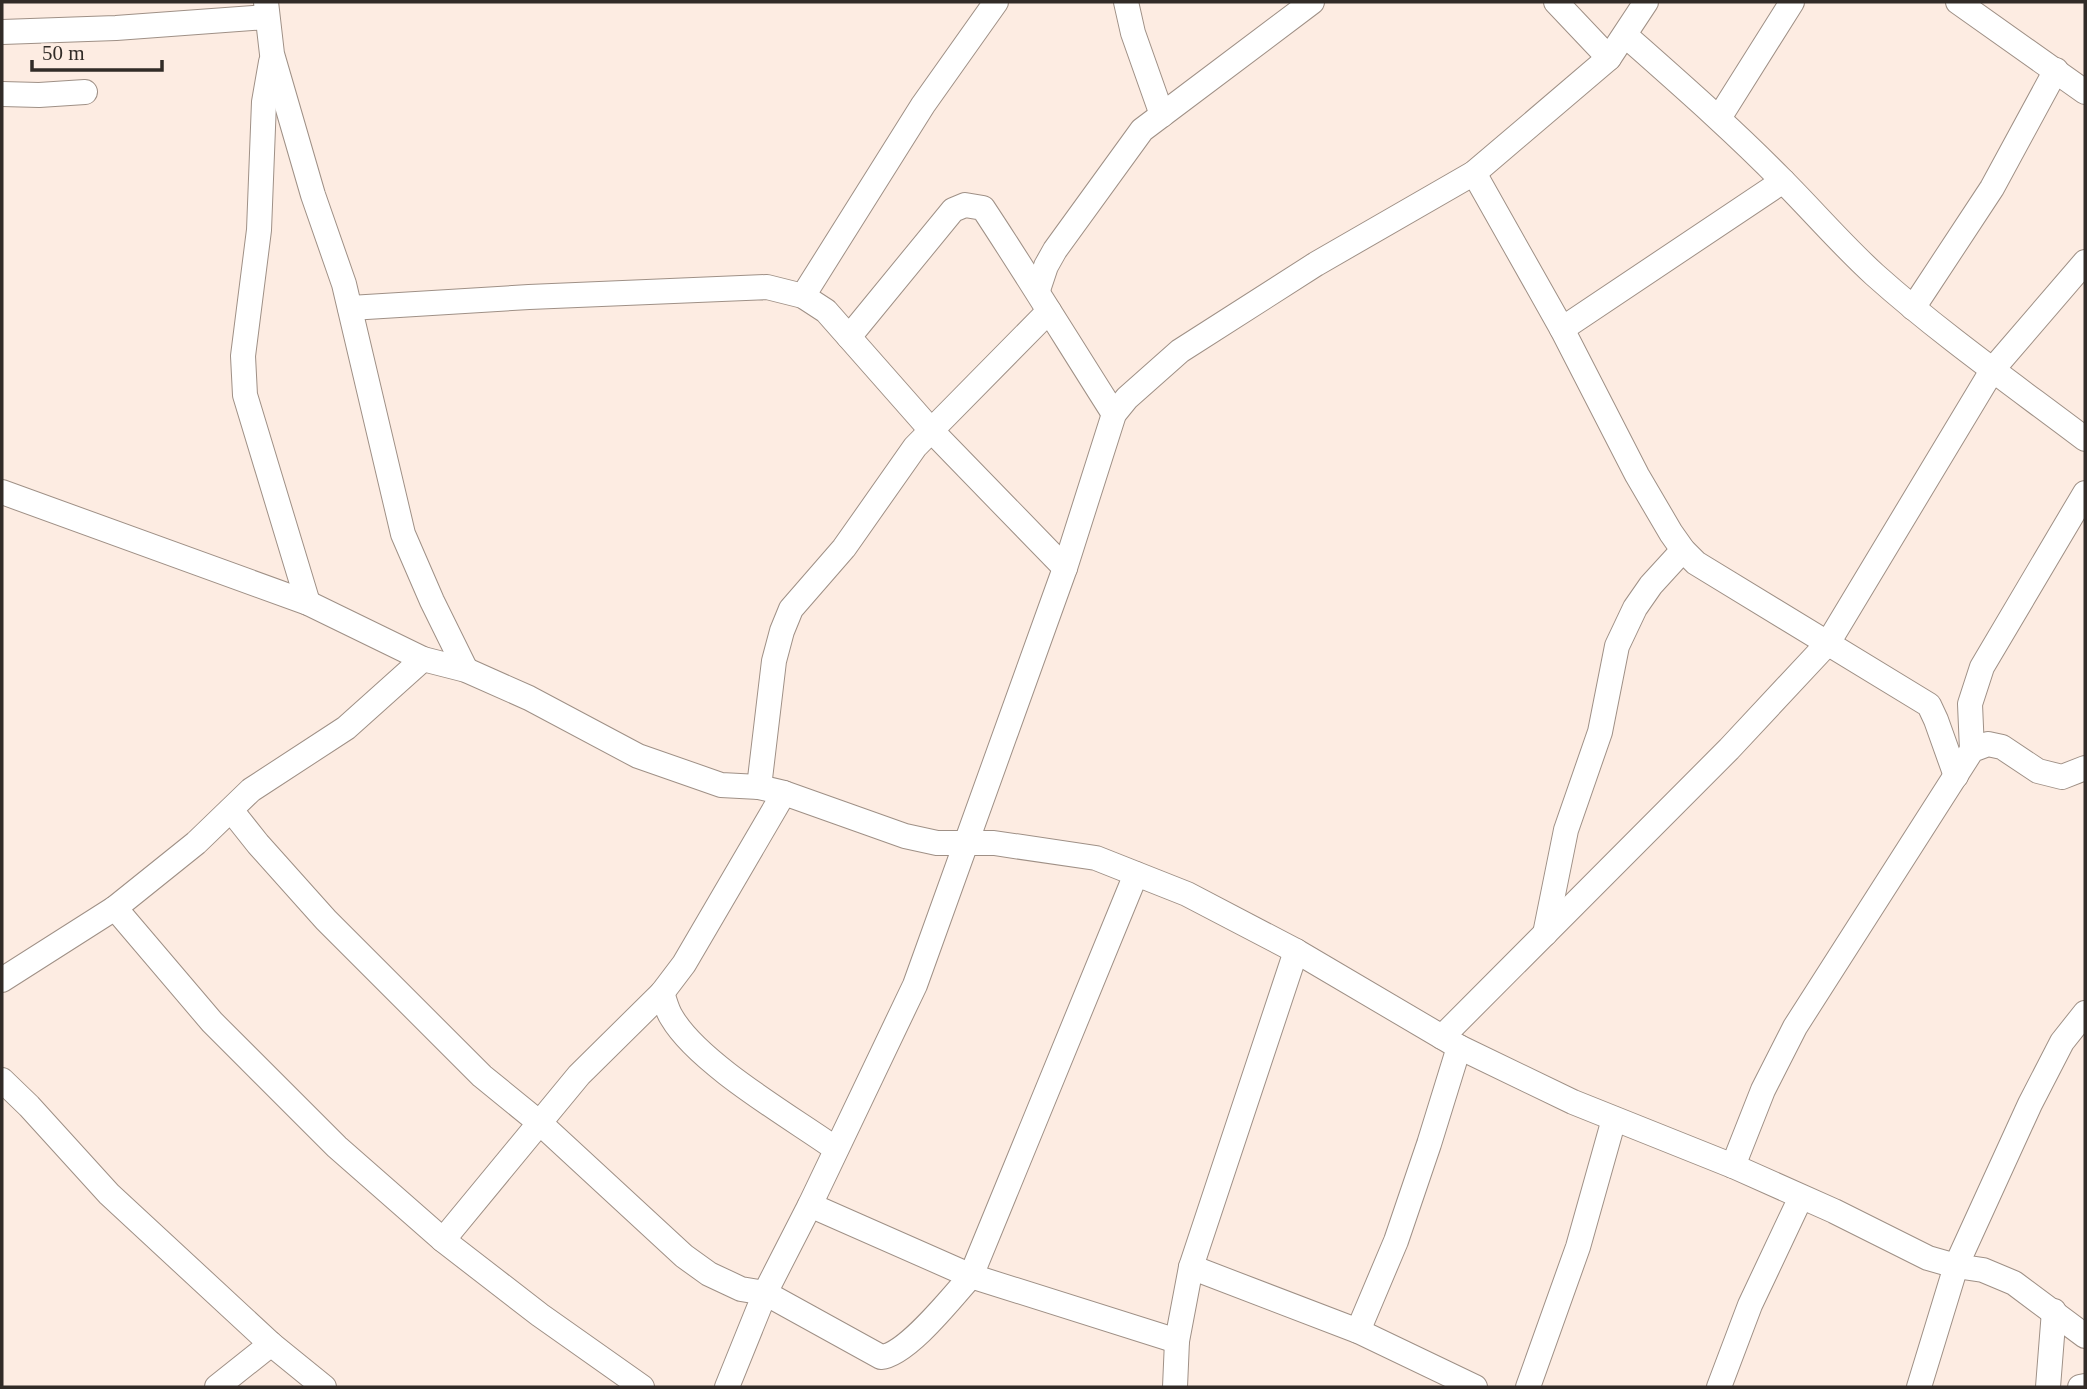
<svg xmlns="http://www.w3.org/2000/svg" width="2087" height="1389" viewBox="0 0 2087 1389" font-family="'Times New Roman',serif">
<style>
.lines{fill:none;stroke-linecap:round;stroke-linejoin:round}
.minor-casing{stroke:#9f9086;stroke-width:26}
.minor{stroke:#fff;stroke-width:24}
</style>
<rect width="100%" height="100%" fill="#fdece2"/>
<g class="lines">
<!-- minor casing -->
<g class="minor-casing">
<g id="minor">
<path d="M 266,2 L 272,54 L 313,195 L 344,284 L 403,534 L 432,601 L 466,670"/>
<path d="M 1126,2 L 1133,33 L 1162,115"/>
<path d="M 1556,2 L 1609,58"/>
<path d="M 1958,2 L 2085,92"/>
<path d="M 2,32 L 116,28 L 266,17"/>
<path d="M 1625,35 C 1678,82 1732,129 1782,180 C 1813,211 1842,245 1875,275 C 1941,334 2015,386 2085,439"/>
<path d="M 271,62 L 264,102 L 259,230 L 243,356 L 245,395 L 308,603"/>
<path d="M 2,94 L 39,95 L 85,92"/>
<path d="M 1719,118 L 1792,2"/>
<path d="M 1474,173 L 1562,329 L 1637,475 L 1671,533 L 1683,550 L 1696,563 L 1929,705 L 1936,720 L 1956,776"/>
<path d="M 1038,290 L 1046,266 L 1055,250 L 1142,130 L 1312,2"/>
<path d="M 803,296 L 923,105 L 996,2"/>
<path d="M 350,308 L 529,297 L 767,287 L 803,296 L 826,311 L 930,429 L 1065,568"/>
<path d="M 1913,308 L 1992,188 L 2056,70"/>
<path d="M 1562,329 L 1783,181"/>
<path d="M 849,337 L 953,210 L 965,205 L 983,208 C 1028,276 1070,345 1114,414"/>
<path d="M 2,492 L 308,603 L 423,659 L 466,670 L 529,698 L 638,756 L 721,785 L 759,787 L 784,793 L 905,836 L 937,843 L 994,843 L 1096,858 L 1187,894 L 1296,951 L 1459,1047 L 1573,1102 L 1733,1166 L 1834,1211 L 1928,1258 L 1956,1266 L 1983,1270 L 2014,1283 L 2085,1336"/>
<path d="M 1972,750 L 1970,704 L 1982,667 L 2085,493"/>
<path d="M 759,787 L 774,661 L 782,631 L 791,609 L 844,548 L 915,447 L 1049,311"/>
<path d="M 231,810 L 258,844 L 326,920 L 482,1076 L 541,1124 L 684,1256 L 709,1274 L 741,1289 L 765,1293 L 881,1357 C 907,1355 953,1296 971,1276 L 1136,874"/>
<path d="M 115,908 L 212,1022 L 337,1147 L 443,1240 L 540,1315 L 642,1387"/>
<path d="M 1545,934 L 1566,830 L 1600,732 L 1617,646 L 1635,608 L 1651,585 L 1683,550"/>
<path d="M 2,980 L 115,908 L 196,843 L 251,790 L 346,728 L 423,659"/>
<path d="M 662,993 C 665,1001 667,1011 672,1018 C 699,1064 791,1117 836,1149"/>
<path d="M 1442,1037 L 1729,749 L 1828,643 L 1993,369 L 2085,262"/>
<path d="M 2,1080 L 29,1106 L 109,1194 L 271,1344 L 324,1387"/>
<path d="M 1733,1166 L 1763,1090 L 1795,1027 L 1972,750 L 1988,744 L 2002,747 L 2038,771 L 2062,777 L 2085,768"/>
<path d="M 810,1205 L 971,1276 L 1177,1341"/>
<path d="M 443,1240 L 579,1075 L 662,993 L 684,964 L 784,793"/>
<path d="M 1191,1267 L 1358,1331 L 1475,1387"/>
<path d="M 1358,1331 L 1396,1241 L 1429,1144 L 1459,1047"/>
<path d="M 217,1387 L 271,1344"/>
<path d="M 727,1387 L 765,1293 L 810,1205 L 915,985 L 1065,568 L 1114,414 L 1127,398 L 1180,351 L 1316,264 L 1474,173 L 1609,58 L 1646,2"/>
<path d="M 1175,1387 L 1177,1341 L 1191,1267 L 1296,951"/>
<path d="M 1528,1387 L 1578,1247 L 1614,1119"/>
<path d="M 1719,1387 L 1750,1305 L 1801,1197"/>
<path d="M 1919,1387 L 1956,1266 L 2030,1104 L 2062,1042 L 2085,1013"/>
<path d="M 2048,1387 L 2054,1311"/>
<path d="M 2080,1387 L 2085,1386"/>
</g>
</g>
<!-- minor -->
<use href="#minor" class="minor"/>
</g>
<!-- border -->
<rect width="2087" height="1389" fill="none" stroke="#312b27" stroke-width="7"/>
<!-- scale -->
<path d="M32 60v10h130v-10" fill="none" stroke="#312b27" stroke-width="3.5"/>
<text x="42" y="60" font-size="21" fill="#312b27" stroke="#fdece2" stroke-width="5" paint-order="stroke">50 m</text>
</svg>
